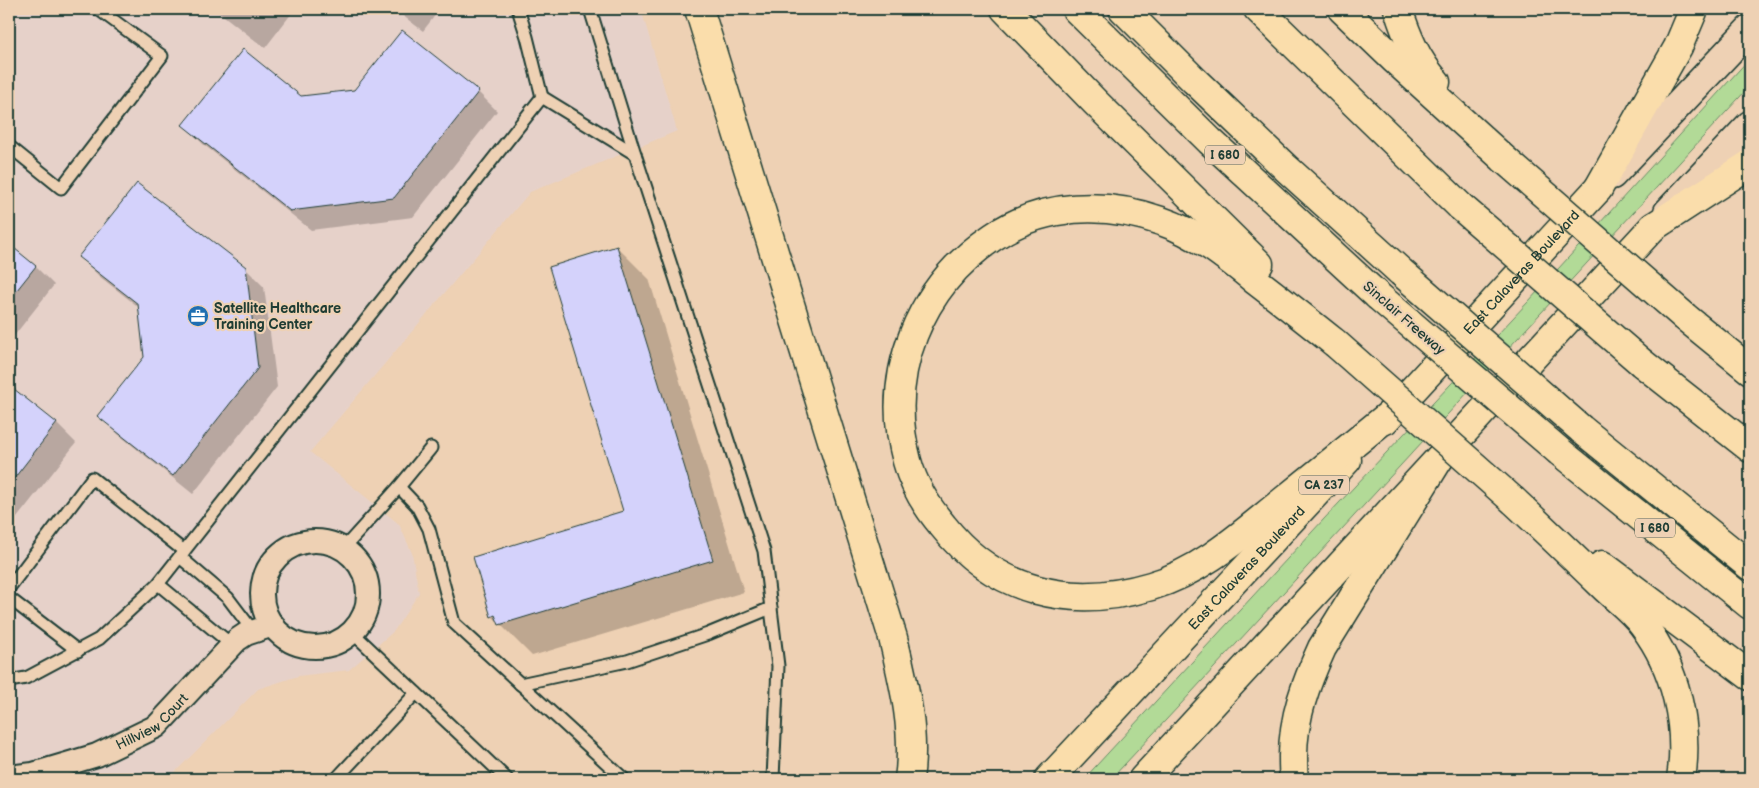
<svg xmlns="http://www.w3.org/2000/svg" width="1759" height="788" viewBox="0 0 1759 788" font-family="'Balsamiq Sans',sans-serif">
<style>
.built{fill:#e6d1c9}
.green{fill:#b2da97;stroke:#688c66}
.shadow{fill:#0003}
.building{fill:#d4d2fb;stroke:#1f3d34}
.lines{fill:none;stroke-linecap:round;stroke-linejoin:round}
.service-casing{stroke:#1f3d34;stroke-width:15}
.minor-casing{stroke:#1f3d34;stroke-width:26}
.secondary-casing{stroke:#1f3d34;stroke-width:31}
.trunk-casing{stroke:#1f3d34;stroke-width:31}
.motorway-casing{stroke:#1f3d34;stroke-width:31}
.service{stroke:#eed1b4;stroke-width:11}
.minor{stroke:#eed1b4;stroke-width:22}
.secondary{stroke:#eed1b4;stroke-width:28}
.trunk{stroke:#faddab;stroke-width:28}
.motorway{stroke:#faddab;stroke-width:28}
.motorway-bridge-casing{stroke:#1f3d34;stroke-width:31;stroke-linecap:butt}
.motorway-bridge{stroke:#faddab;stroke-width:28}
.labels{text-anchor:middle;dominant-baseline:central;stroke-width:4.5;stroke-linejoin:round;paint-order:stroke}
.shield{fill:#eed1b4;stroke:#5d695a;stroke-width:1}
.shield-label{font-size:12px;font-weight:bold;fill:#1f3d34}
.street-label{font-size:14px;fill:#1f3d34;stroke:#eed1b4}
.poi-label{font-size:14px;font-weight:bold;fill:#1f3d34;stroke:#eed1b4;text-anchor:start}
</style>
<rect width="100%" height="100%" fill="#eed1b4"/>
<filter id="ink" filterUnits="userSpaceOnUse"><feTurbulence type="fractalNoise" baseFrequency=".02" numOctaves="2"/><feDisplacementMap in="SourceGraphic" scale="10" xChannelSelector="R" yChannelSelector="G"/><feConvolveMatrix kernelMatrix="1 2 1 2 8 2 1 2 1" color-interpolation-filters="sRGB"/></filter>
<g filter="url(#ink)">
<!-- built -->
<path class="built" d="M 9,9 L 641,9 L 677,131 L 530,192 L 310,452 L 399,524 L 412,553 L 419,593 L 394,631 L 349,670 L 298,676 L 258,689 L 168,779 L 9,779 Z"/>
<!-- green -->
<path class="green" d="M 1750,58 L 1750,86 L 1179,706 L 1111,779 L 1084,779 L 1324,519 L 1528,302 Z"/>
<!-- shadow -->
<g class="shadow">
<path d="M 215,9 L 295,9 L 265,48 Z"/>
<path d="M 394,9 L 440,9 L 423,31 Z"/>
<path d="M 478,92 L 497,111 L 413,217 L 311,230 L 203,144 L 184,125 Z"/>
<path d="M 9,245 L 35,266 L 54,285 L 10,341 L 15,392 L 57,424 L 76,443 L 9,528 Z"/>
<path d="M 617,247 L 649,279 L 744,592 L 532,656 L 492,616 L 625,512 Z"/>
<path d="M 80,257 L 245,268 L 264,287 L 277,387 L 193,494 L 118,434 L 99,415 L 145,357 L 140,308 L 99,276 Z"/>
</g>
<!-- building -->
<g class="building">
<path d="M 402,30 L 479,91 L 394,198 L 290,211 L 182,125 L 243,49 L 301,96 L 354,90 Z"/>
<path d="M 137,183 L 246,267 L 258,368 L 173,476 L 97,416 L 144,357 L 138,304 L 78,257 Z"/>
<path d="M 9,244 L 36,266 L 9,300 Z"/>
<path d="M 617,246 L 713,560 L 499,625 L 495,615 L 491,617 L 473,557 L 623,511 L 549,267 Z"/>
<path d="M 9,385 L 57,423 L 9,485 Z"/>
</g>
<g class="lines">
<!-- service casing -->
<g class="service-casing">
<g id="service">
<path d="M 518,9 L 527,37 L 542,97"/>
<path d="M 590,9 L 635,154 L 764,551 L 778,666 L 773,779"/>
<path d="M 9,146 L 61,188 L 162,56 L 98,9"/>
<path d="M 399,487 L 417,506 L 429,529 L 454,623 L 624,779"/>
<path d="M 343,549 L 399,487 L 431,448"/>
<path d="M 180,557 L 228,598 L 253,631"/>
<path d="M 158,584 L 232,645"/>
<path d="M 9,588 L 92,478 L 184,551"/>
<path d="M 9,598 L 78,651"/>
<path d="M 352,632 L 507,779"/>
<path d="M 9,681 L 26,678 L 99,639 L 158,584 L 542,97 L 635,154"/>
<path d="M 520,684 L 627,661 L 708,634 L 771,608"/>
<path d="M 336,779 L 416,693"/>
</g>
</g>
<!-- minor casing -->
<g class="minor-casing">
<g id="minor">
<circle cx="315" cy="594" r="53"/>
<path id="s1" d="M 9,777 L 33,774 L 97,755 L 157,726 L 237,640 L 246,634 L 273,625"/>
</g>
</g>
<!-- secondary casing -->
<g class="secondary-casing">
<g id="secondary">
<path d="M 1612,175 L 1750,29"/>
<path d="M 1668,212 L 1750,125"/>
</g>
</g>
<!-- trunk casing -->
<g class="trunk-casing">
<g id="trunk">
<path id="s2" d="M 1385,420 L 1598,189"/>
<path id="s3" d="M 1049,779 L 1347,460"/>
<path d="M 1143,779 L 1653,227"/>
</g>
</g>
<!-- motorway casing -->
<g class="motorway-casing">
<g id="motorway">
<path d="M 699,9 L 893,638 C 904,684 916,732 909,779"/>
<path d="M 1005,9 L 1095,102 L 1259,264"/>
<path d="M 1076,9 L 1210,141 L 1378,296"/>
<path d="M 1123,9 L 1195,81 L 1286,168 L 1401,272"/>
<path d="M 1258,9 L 1461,207"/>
<path d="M 1342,9 L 1395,60 L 1505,160"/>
<path d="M 1398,9 C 1407,37 1416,59 1436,82"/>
<path d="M 1598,189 L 1678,47 L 1694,9"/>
<path d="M 1653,227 L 1750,164"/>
<path d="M 1685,317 L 1750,370"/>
<path d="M 1335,343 C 1309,322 1282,301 1256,281 C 1227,257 1197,233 1161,221 C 1105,201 1043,203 993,237 C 920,286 883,373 907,461 C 913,484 927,507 943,526 C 995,592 1071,610 1151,586 C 1202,571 1242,534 1282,502 C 1318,473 1354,444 1389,415"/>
<path d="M 1642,363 L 1750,448"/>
<path d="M 1581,429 L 1750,566"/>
<path d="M 1560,452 L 1750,605"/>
<path d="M 1514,501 C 1544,529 1573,557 1602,585 C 1615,598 1632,610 1643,625 C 1676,668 1689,726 1681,779"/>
<path d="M 1602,565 L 1750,676"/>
<path d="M 1294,779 C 1293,772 1293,764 1293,756 C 1293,717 1306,683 1322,648 L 1439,459"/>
</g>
</g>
<!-- service -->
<use href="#service" class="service"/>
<!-- minor -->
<use href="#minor" class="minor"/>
<!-- secondary -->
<use href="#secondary" class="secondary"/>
<!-- trunk -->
<use href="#trunk" class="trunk"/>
<!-- motorway -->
<use href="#motorway" class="motorway"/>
<!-- motorway-bridge casing -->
<g class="motorway-bridge-casing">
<g id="motorway-bridge">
<path d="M 1505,160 L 1685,317"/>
<path d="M 1461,207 L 1642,363"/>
<path d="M 1401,272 L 1581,429"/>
<path d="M 1378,296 L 1560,452"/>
<path d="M 1335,343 L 1514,501"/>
</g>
</g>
<!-- motorway-bridge -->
<use href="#motorway-bridge" class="motorway-bridge"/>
</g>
</g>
<!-- icons -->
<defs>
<g id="office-disc" transform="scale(1.125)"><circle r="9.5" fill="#1f6fb2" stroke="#eed1b4"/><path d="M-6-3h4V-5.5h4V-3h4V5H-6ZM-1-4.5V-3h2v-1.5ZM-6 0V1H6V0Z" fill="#fff"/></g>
</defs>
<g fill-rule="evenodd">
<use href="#office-disc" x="198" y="316"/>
</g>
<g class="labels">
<!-- shield labels -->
<g class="shield">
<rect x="1205" y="145.5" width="40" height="19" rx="4"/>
<rect x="1299" y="475.5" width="50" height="19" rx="4"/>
<rect x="1635" y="518.5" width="40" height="19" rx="4"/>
</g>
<g class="shield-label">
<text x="1225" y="155">I 680</text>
<text x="1324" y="485">CA 237</text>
<text x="1655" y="528">I 680</text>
</g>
<!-- street labels -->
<g class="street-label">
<text stroke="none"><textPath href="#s2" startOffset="201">East Calaveras Boulevard</textPath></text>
<text transform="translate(1404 318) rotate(41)">Sinclair Freeway</text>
<text stroke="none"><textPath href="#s3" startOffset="289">East Calaveras Boulevard</textPath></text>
<text stroke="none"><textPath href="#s1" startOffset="156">Hillview Court</textPath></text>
</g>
<!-- poi labels -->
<g class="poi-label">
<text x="214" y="308">Satellite Healthcare<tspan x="214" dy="16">Training Center</tspan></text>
</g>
</g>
<!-- margin -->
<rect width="1759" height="788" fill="none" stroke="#eed1b4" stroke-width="30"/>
<rect x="15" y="15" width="1729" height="758" fill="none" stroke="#1f3d34" stroke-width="2" filter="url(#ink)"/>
</svg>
